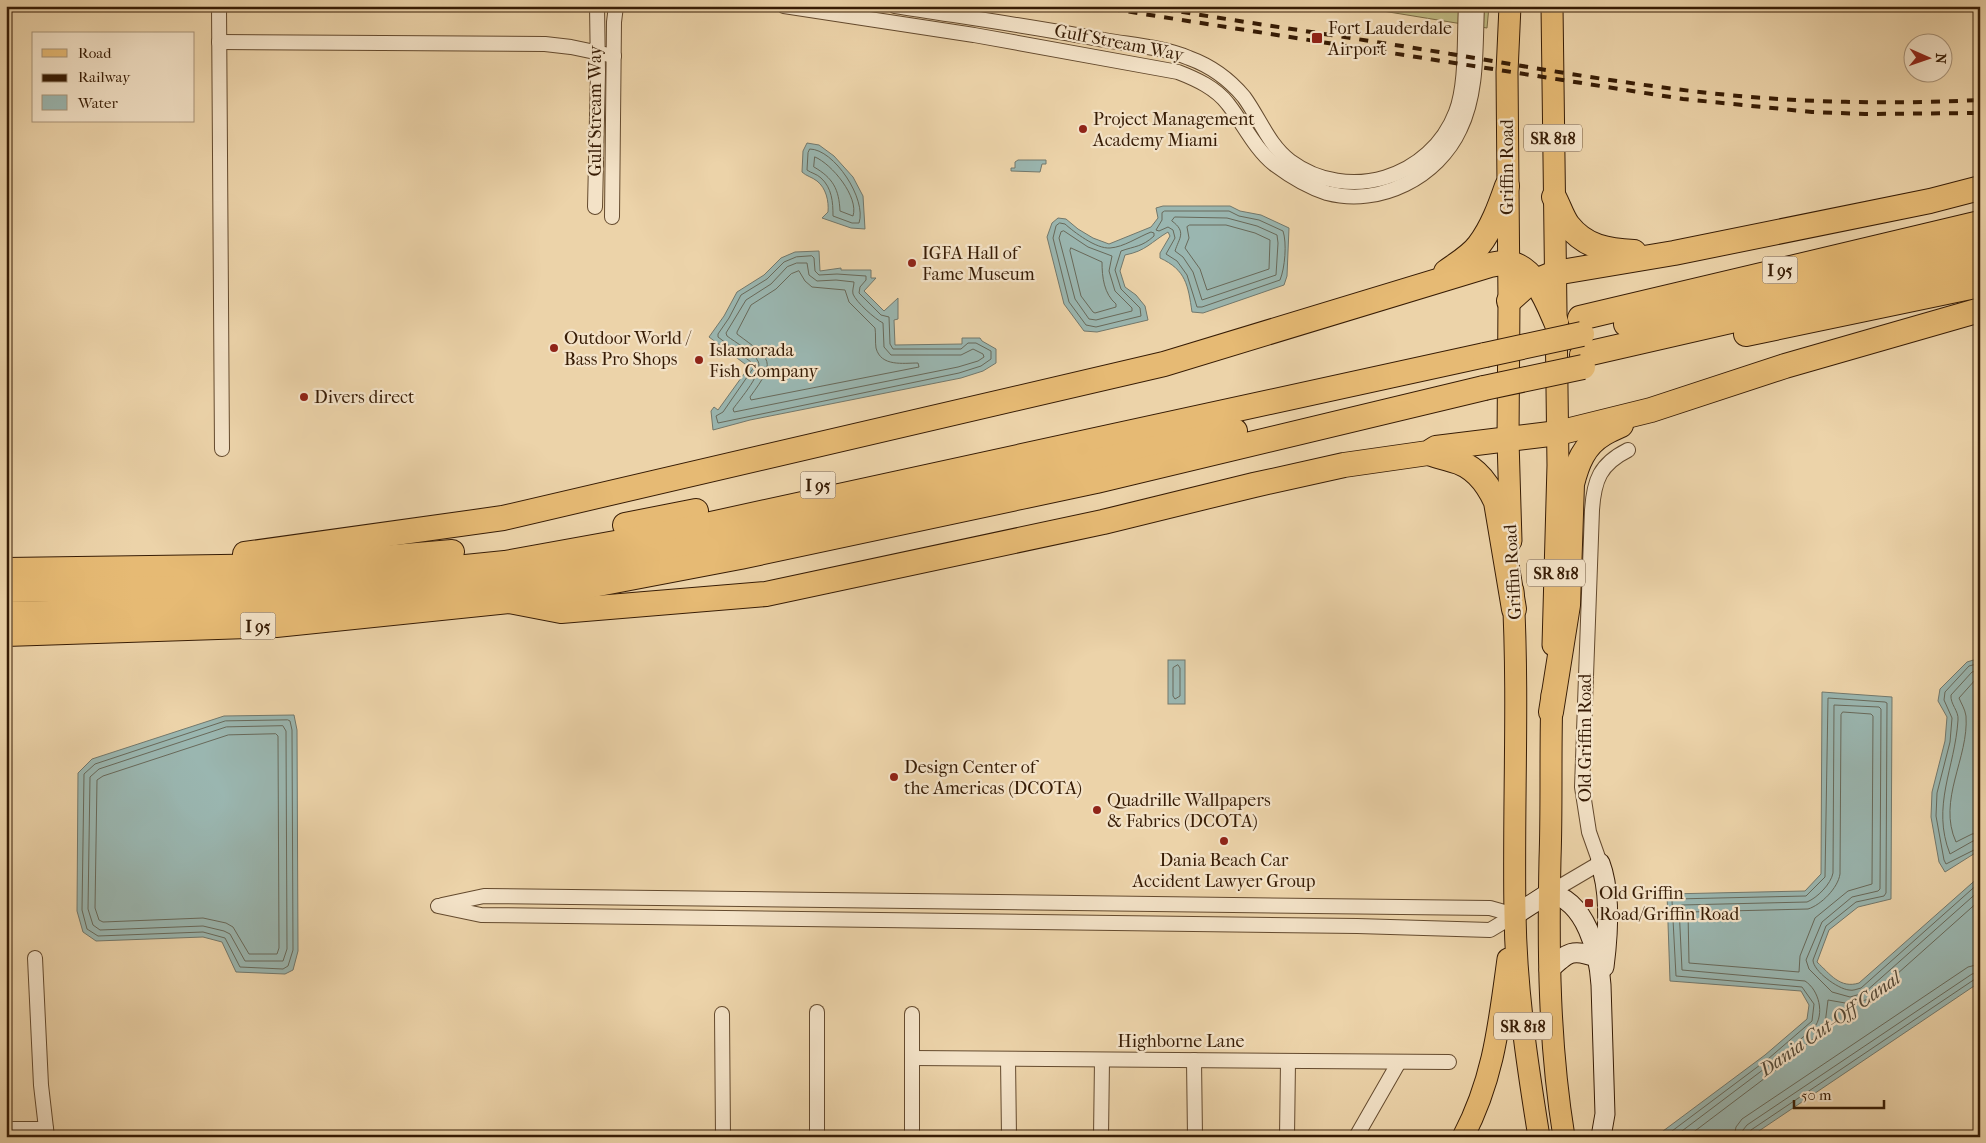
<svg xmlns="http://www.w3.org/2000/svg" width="1986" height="1143" viewBox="0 0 1986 1143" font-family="'IM FELL French Canon',serif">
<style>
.green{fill:#bfba82;stroke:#7b6b44}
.water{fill:#9ab6b0;stroke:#72786c}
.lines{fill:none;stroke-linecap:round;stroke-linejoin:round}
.shore{stroke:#68695a;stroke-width:1}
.street-casing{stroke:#644a2e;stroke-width:16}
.secondary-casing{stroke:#371c05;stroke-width:21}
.primary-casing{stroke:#371c05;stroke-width:23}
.highway-casing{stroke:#371c05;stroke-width:26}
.street{stroke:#f3e2c7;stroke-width:14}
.secondary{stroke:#f3e2c7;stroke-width:19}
.primary{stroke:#e6ba74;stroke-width:21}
.highway{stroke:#e6ba74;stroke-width:24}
.rail{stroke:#371c05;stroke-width:4;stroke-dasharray:9 9;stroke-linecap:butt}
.highway-bridge-casing{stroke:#371c05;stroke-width:26;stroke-linecap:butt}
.highway-bridge{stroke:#e6ba74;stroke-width:24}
.poi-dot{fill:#8f2418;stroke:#f3e2c7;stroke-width:2}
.labels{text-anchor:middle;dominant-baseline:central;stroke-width:4.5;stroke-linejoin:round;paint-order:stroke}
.shield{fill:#f3e2c7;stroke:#6f573f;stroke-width:1}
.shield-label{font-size:16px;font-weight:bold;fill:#371c05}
.poi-label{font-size:18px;fill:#371c05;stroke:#f3e2c7;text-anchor:start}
.street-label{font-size:18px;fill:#371c05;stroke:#f3e2c7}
.water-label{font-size:19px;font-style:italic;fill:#554a38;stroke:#f3e2c7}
</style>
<rect width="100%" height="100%" fill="#ecd3a9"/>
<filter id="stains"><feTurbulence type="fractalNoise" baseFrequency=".004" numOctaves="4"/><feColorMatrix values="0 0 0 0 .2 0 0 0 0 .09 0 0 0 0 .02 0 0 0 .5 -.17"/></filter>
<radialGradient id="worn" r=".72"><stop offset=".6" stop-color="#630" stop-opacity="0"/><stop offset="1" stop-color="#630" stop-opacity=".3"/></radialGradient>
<!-- green -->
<path class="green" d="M 1352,6 L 1489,6 L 1487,28 Z"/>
<!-- water -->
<g class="water">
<path d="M 807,143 L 819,145 L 834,156 L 853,177 L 863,196 L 865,229 L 851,228 L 822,218 L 828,212 C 829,201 826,188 817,181 C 812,177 806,176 802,172 L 803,151 Z"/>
<path d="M 1018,160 L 1046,160 L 1046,164 L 1042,164 L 1040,172 L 1011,171 L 1011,168 L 1015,168 L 1015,162 Z"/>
<path d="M 1163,206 L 1230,206 L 1240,211 L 1261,215 L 1289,228 L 1287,276 L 1284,285 L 1203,313 L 1192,312 C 1188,285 1186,270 1160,258 L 1160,253 L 1170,236 L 1168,232 C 1151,242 1146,251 1125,255 L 1120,271 L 1125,287 L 1136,295 L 1145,306 L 1148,320 L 1097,332 L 1084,331 L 1064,304 L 1047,237 L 1052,223 L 1058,218 L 1066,219 L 1078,229 L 1093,238 L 1109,244 L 1151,227 L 1158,218 L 1156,208 Z"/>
<path d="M 819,251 L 820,271 L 841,268 L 841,270 L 871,270 L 871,278 L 876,278 L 864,291 L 884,311 L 898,298 L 898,319 L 894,320 L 895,345 L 962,344 L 962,338 L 980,338 L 982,341 L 996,349 L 996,363 L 983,371 L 961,378 L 750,420 L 713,430 L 711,411 L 714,407 L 718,410 L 749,367 L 709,337 L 724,316 L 737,292 L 764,275 L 781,258 L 795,252 Z"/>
<path d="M 1980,658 L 1980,850 L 1945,872 L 1939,862 L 1931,817 L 1932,792 L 1945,741 L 1947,717 L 1938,701 L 1940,689 L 1967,662 Z"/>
<rect x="1168" y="660" width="17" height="44"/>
<path d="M 1822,692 L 1892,697 L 1891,899 L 1858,907 L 1829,930 L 1817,962 C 1830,974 1840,989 1859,983 L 1980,876 L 1980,982 L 1750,1137 L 1655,1137 L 1765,1055 L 1807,1019 L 1809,1005 L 1801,991 L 1670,981 L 1667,894 L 1805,891 L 1821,874 Z"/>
<path d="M 294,715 L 297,730 L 298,951 L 293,970 L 285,974 L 236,972 L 222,942 L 203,937 L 96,941 L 83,932 L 77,911 L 78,773 L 92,759 L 224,716 Z"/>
</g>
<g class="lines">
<!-- shore -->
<g class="shore">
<path d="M 810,149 C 834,149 867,199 859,223 L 852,223 L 833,216 C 833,202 832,188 821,178 C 817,174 811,173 807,170 L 808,153 Z"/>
<path d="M 815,157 C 832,164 859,197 853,216 L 840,211 C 839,189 833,178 814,167 Z"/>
<path d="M 1165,211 L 1229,211 L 1239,216 L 1259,220 L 1283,231 C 1287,243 1285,268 1280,280 L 1202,307 L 1197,307 L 1187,275 L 1177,261 L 1166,254 L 1175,238 L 1173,230 L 1168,227 L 1159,231 L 1156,230 L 1162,220 L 1162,213 Z"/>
<path d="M 1175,217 L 1227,218 L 1257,226 L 1277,235 L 1278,243 L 1276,275 L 1202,300 L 1193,272 L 1183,257 L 1175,251 C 1179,238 1187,232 1172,221 Z"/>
<path d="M 1060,223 L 1065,224 C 1074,232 1096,249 1110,248 C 1124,247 1138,237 1151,232 L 1154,233 L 1154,236 C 1142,247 1135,246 1121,251 L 1115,270 L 1121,289 L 1140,308 L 1141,316 L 1096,327 L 1086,325 L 1069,302 L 1053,238 L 1056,226 Z"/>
<path d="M 1190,225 L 1226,225 L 1255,233 L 1270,240 L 1269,269 L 1207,290 L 1200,269 L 1185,248 L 1189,238 L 1187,227 Z"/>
<path d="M 1064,231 L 1088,247 L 1112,256 L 1109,271 L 1115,291 L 1132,308 L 1132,311 L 1096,320 L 1089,319 L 1075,299 L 1059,238 L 1061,232 Z"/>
<path d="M 1071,248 L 1102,262 C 1102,277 1104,294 1116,304 L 1116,307 L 1095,313 L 1093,312 L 1081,296 L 1070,251 Z"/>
<path d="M 812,256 L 814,258 L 815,271 L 819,275 L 837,274 L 866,276 L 866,280 L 860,287 L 859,293 L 881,315 L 889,317 L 890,344 L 893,349 L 961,349 L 968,343 L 976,343 L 991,351 L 991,359 L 981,366 L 959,373 L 718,423 L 716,416 L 723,412 L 754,367 L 751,362 L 718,337 L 718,334 L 729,318 L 741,295 L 767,279 L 784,262 L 796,257 Z"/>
<path d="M 797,263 L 807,263 L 809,275 L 817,281 L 836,280 L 854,282 C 854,286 852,290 853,294 C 856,302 875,319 883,323 L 884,347 L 891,355 L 961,355 L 973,349 L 983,354 L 984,357 L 978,361 L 958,367 L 734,412 L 733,409 C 740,399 764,372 758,361 C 754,353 735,342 727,336 L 726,333 L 746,300 L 771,284 L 787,267 Z"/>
<path d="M 799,271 L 805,281 L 812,287 L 845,290 L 849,302 L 875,328 C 876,334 875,342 876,348 C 881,367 903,363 918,363 L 919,367 L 751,400 L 750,397 C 777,360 772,360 737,334 L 737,332 L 751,305 L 776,289 L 791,274 Z"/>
<path d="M 1980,663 L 1969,666 L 1945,692 L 1944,700 L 1952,718 L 1950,742 L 1937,793 L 1936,816 L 1944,860 L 1946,864 L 1980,847"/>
<path d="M 1178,665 L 1180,668 L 1180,696 L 1175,699 L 1173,696 L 1173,668 Z"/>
<path d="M 1980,670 L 1972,672 L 1951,695 C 1950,704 1959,711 1958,720 C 1955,768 1931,806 1950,854 L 1973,841 L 1980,840"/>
<path d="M 1980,677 L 1976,679 L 1959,698 C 1961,703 1965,709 1966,716 C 1969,758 1937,800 1956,842 L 1972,834 L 1980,833"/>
<path d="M 1843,712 L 1871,714 L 1873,716 L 1872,884 L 1848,891 L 1815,918 L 1800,956 L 1799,972 L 1689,963 L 1688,912 L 1808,909 C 1821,905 1838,888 1840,874 L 1841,715 Z"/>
<path d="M 288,720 L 290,721 L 292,730 L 293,950 L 288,966 L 283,969 L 240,967 L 225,938 L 203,932 L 98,936 L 87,929 L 82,910 L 84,774 L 95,764 L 225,721 Z"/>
<path d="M 283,726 L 286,731 L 287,949 L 283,961 L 245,961 L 230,934 L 224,931 L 203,926 L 100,930 L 93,925 L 88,909 L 90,777 L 99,769 L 226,727 Z"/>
<path d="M 276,734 L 278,736 L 279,948 L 277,954 L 249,954 L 233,927 L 226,923 L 203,918 L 103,922 L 99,920 L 95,908 L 97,780 L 103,776 L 228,735 Z"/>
<path d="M 1664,1137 L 1768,1059 L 1812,1021 L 1814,1004 L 1802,987 L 1676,976 L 1672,901 L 1675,899 L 1806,896 L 1825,877 L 1828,698 L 1885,702 L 1887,703 L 1886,893 L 1884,896 L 1856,902 L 1826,926 L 1813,960 C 1813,971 1838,989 1849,990 C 1853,991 1857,989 1861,988 L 1980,882"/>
<path d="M 1674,1137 L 1772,1063 L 1814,1028 C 1825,1014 1819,990 1805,981 L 1682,970 L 1679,907 L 1681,905 L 1807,902 C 1817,898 1831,884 1833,873 L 1834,705 L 1879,707 L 1881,709 L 1880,889 L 1878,891 L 1852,897 L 1822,922 L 1806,960 L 1809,969 L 1832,992 L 1850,997 L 1864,993 L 1980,890"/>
<path d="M 1687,1137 L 1777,1069 L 1819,1034 L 1825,1024 L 1828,1000 L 1851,1004 L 1869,999 L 1980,900"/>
<path d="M 1734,1137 L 1736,1127 L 1742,1119 L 1968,967 L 1980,964"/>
<path d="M 1742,1137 L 1743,1130 L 1747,1125 L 1972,974 L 1980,972"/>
<path d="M 1748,1137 L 1751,1130 L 1975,979 L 1980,978"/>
</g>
<!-- street casing -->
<g class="street-casing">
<g id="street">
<path d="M 219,6 L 222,449"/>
<path d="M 784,6 L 974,35 L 1178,72 C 1196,79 1216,88 1228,104 C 1243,123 1255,149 1274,164 C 1290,176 1308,187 1327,193 C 1380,207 1438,177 1460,129 C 1478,92 1475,46 1477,6"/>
<path d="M 895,6 C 964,17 1035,27 1104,40 C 1132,45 1163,47 1189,58 C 1211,66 1229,79 1244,97 C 1260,119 1268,144 1290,161 C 1348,204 1431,178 1456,112 C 1467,84 1464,37 1466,6"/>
<path d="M 219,42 L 545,44 L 571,47 L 614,56"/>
<path d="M 595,207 L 598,72 L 597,6"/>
<path d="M 612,217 L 614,22 L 616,6"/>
<path d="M 1549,893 L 1600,863 L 1589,832 L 1582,787 L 1592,510 C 1594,480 1600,464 1628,450"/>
<path d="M 442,905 L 484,896 L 1490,908 L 1515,915"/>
<path d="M 438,906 L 481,915 L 1357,926 L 1490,930 L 1515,915"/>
<path d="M 35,958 L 41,1085 L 47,1137"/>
<path d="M 817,1012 L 817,1137"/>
<path d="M 722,1014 L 723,1137"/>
<path d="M 912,1014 L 912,1137"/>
<path d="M 912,1058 L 1449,1062"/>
<path d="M 1008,1059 L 1009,1137"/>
<path d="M 1194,1060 L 1195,1137"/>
<path d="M 6,1129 L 46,1129"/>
<path d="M 1101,1137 L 1102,1060"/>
<path d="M 1287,1137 L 1288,1061"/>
<path d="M 1356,1137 L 1399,1062"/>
</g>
</g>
<!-- secondary casing -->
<g class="secondary-casing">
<g id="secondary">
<path d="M 1600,863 C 1611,892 1608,936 1604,967"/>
<path d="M 1515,915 L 1549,893 C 1586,900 1599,953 1601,985 L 1605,1114 L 1601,1137"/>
<path d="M 1549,970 C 1568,952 1572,948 1598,958"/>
</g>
</g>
<!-- primary casing -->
<g class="primary-casing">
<g id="primary">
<path d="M 1510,6 L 1507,72 L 1509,301 L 1508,440 L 1511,541"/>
<path d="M 1552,6 L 1558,465 L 1553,645"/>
<path d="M 1513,591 C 1519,699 1513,806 1515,914 C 1516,989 1527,1063 1539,1137"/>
<path d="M 1552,695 C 1550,750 1552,805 1550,859 C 1548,953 1549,1044 1564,1137"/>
<path d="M 1463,1137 C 1494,1078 1499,1024 1508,959"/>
</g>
</g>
<!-- highway casing -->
<g class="highway-casing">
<g id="highway">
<path d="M 1554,197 C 1559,206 1562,217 1568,225 C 1585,247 1608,251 1634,252"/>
<path d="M 1446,272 C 1457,264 1471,256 1479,245 C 1492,228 1500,206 1507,186"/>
<path d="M 1509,301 L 1528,284 L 1555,273 L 1674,253 L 1930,201 L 1980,188"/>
<path d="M 1580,318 L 1980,223"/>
<path d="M 1626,324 L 1980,243"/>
<path d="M 1746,334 L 1980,285"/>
<path d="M 1582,355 L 1980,264"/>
<path d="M 1430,453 C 1438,457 1444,457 1452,460 C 1474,465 1487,482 1496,502 L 1514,609"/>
<path d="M 625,525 L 696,511"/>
<path d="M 245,554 L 503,518 L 1164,364 L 1490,265 C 1495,264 1501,263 1506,263 C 1533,264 1547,301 1556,322"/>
<path d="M 6,570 L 291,566 L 452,552"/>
<path d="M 6,590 L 268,587 L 505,563 L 665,534 L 1485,355"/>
<path d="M 509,601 L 561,611 L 766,594 L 1103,522 L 1254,485 L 1344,465 L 1428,453 L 1436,448 L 1558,433 L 1651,410 L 1785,366 L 1980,310"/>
<path d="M 6,614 L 267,608 L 588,570 L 1235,431"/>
<path d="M 6,634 L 276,625 L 509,601 L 740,557 L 1096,481 L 1484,388"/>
<path d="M 1551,712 L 1568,605 L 1572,484 C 1577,464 1584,445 1603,434 C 1609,430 1615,428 1621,425"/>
</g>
</g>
<!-- street -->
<use href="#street" class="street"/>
<!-- secondary -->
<use href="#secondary" class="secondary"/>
<!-- primary -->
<use href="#primary" class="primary"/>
<!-- highway -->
<use href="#highway" class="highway"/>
<!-- rail -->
<g class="rail">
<path d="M 1093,6 L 1683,99 L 1812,112 L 1865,114 L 1980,113"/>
<path d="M 1146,6 C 1247,23 1349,37 1451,54 C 1546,70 1642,87 1739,96 C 1819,103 1900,104 1980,100"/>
</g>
<!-- highway-bridge casing -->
<g class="highway-bridge-casing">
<g id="highway-bridge">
<path d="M 1485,355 L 1582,334"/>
<path d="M 1484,388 L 1583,367"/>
</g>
</g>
<!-- highway-bridge -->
<use href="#highway-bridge" class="highway-bridge"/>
</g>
<!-- markers -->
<g class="poi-dot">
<rect x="1311" y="32" width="12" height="12" rx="2.5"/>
<circle cx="1083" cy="129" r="5"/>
<circle cx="912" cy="263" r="5"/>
<circle cx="554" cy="348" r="5"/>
<circle cx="699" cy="360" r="5"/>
<circle cx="304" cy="397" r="5"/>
<circle cx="894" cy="777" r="5"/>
<circle cx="1097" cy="810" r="5"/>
<circle cx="1224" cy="841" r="5"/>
<rect x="1584" y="898" width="10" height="10" rx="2.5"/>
</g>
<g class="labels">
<!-- shield labels -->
<g class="shield">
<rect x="1524" y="124.5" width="58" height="27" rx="4"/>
<rect x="1762.5" y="256.5" width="35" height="27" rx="4"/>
<rect x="800.5" y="471.5" width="35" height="27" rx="4"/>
<rect x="1527" y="559.5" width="58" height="27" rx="4"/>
<rect x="240.5" y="612.5" width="35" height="27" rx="4"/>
<rect x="1494" y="1012.5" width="58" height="27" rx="4"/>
</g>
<g class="shield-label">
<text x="1553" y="138">SR 818</text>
<text x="1780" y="270">I 95</text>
<text x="818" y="485">I 95</text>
<text x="1556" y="573">SR 818</text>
<text x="258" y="626">I 95</text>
<text x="1523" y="1026">SR 818</text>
</g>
<!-- poi labels -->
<g class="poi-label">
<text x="1328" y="28">Fort Lauderdale<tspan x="1328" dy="21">Airport</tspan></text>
<text x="1093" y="119">Project Management<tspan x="1093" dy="21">Academy Miami</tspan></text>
<text x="922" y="253">IGFA Hall of<tspan x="922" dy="21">Fame Museum</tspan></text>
<text x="564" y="338">Outdoor World /<tspan x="564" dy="21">Bass Pro Shops</tspan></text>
<text x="709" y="350">Islamorada<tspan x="709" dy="21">Fish Company</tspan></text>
<text x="314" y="397">Divers direct</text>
<text x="904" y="767">Design Center of<tspan x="904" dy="21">the Americas (DCOTA)</tspan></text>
<text x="1107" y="800">Quadrille Wallpapers<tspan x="1107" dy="21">&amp; Fabrics (DCOTA)</tspan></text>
<text x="1224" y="860" text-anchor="middle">Dania Beach Car<tspan x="1224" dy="21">Accident Lawyer Group</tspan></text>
<text x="1599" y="893">Old Griffin<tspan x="1599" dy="21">Road/Griffin Road</tspan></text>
</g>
<!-- street labels -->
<g class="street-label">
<text transform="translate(1119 43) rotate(11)">Gulf Stream Way</text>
<text transform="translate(595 111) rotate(-90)">Gulf Stream Way</text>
<text transform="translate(1507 167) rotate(-90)">Griffin Road</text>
<text transform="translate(1513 572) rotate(-93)">Griffin Road</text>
<text transform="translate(1585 738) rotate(-90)">Old Griffin Road</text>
<text x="1181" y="1041">Highborne Lane</text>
</g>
<!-- water labels -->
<g class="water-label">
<text transform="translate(1830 1024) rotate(-35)">Dania Cut-Off Canal</text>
</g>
</g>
<!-- margin -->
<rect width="1986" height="1143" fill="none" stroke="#ecd3a9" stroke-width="25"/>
<rect x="8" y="8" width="1971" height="1128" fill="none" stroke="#371c05" stroke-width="2.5"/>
<rect x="12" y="12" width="1961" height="1118" fill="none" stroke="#371c05"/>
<!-- legend -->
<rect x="32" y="32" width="162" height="90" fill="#f3e2c7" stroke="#a89379"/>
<rect x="42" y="49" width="25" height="8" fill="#e6ba74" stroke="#a89379"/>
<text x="78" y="58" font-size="15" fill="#371c05">Road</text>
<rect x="42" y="74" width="25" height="8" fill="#371c05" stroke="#a89379"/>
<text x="78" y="82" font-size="15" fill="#371c05">Railway</text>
<rect x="42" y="95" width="25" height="15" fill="#9ab6b0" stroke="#a89379"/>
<text x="78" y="108" font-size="15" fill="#371c05">Water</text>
<!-- north arrow -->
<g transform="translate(1928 58) rotate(92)"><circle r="24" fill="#f3e2c7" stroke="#a89379"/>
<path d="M0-4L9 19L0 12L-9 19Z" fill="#8f2418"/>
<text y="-8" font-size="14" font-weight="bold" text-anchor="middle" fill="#371c05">N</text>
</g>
<!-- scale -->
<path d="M1794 1100v8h90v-8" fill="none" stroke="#371c05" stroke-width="2.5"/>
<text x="1801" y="1100" font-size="15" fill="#371c05" stroke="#f3e2c7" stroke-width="4" paint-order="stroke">50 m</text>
<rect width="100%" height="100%" filter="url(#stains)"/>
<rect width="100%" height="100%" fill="url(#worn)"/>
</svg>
